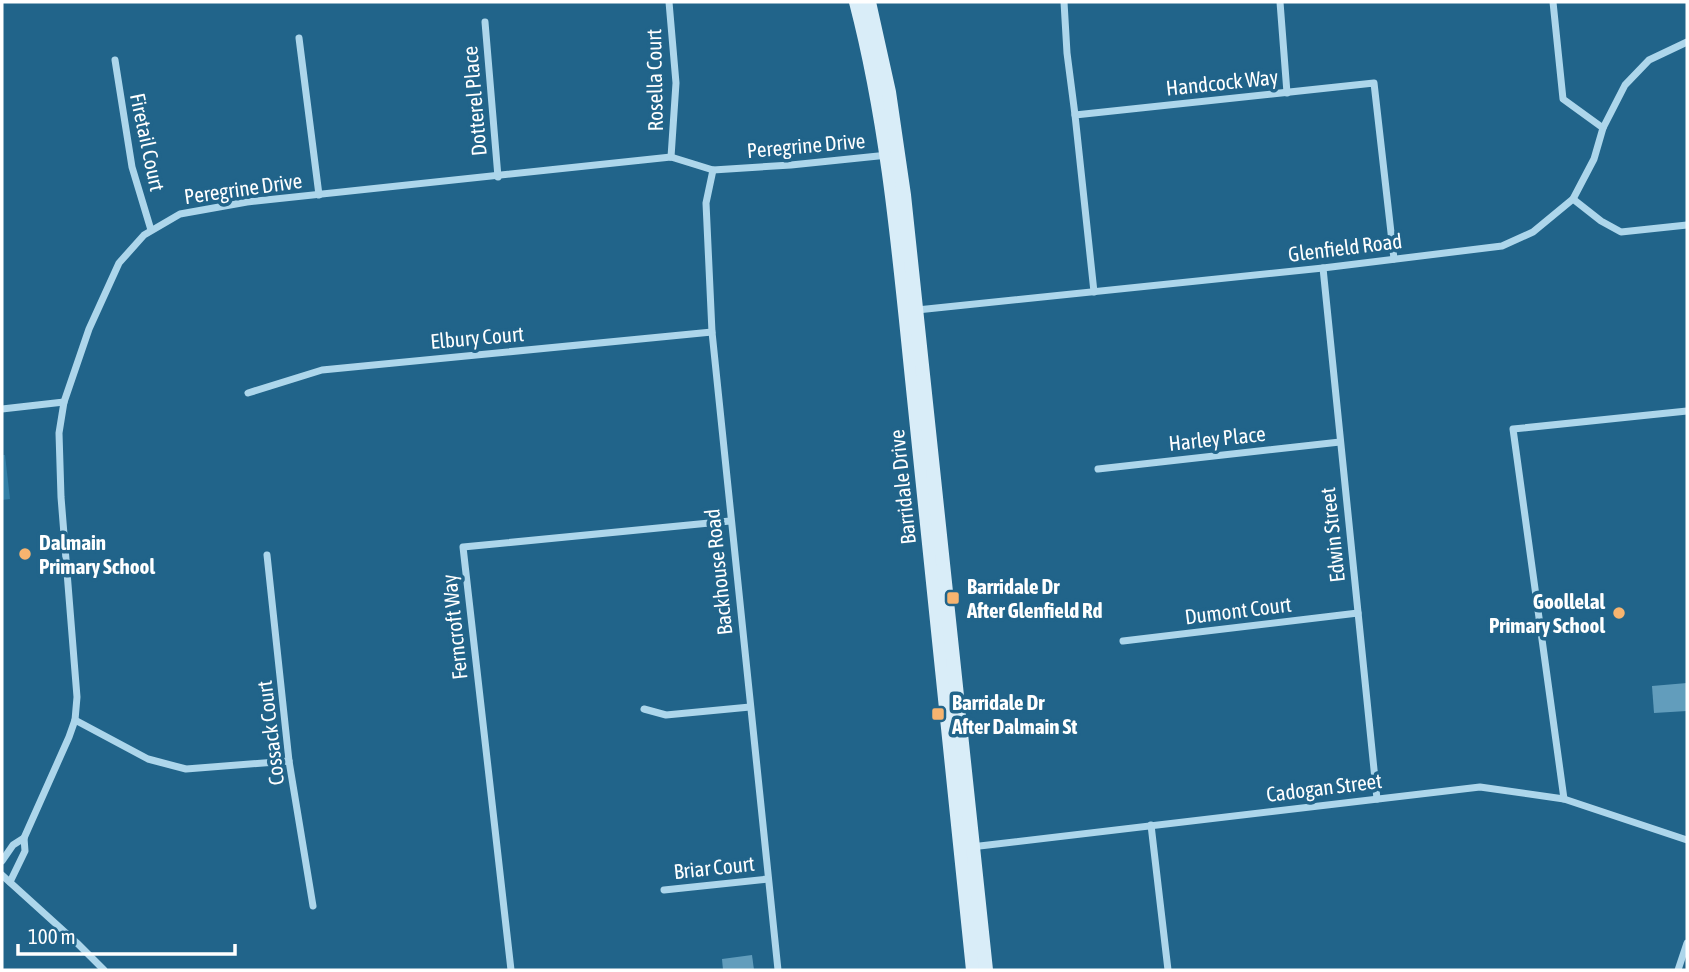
<svg xmlns="http://www.w3.org/2000/svg" width="1689" height="972" viewBox="0 0 1689 972" font-family="'Asap Condensed',sans-serif">
<style>
.green{fill:#327ea5}
.building{fill:#629dbc}
.lines{fill:none;stroke-linecap:round;stroke-linejoin:round}
.street{stroke:#add6eb;stroke-width:7}
.secondary{stroke:#d9edf8;stroke-width:14}
.poi-dot{fill:#f7b46f;stroke:#21648a;stroke-width:2.5}
.labels{text-anchor:middle;dominant-baseline:central;stroke-width:7;stroke-linejoin:round;paint-order:stroke}
.street-label{font-size:21px;fill:#fff;stroke:#21648a}
.poi-label{font-size:21px;font-weight:bold;fill:#fff;stroke:#21648a;text-anchor:start}
</style>
<rect width="100%" height="100%" fill="#21648a"/>
<!-- green -->
<path class="green" d="M 2,455 L 5,455 L 10,499 L 2,500 Z"/>
<!-- building -->
<g class="building">
<path d="M 1687,683 L 1687,711 L 1654,713 L 1652,686 Z"/>
<path d="M 752,955 L 754,970 L 723,970 L 722,959 Z"/>
</g>
<g class="lines">
<!-- street -->
<g class="street">
<path d="M 669,2 L 676,83 L 671,157"/>
<path d="M 1064,2 L 1067,53 L 1075,115"/>
<path d="M 1280,2 L 1287,93"/>
<path d="M 1553,2 L 1563,99 L 1603,128"/>
<path d="M 485,22 L 498,177"/>
<path d="M 299,38 L 319,195"/>
<path d="M 115,60 L 132,167 L 151,230"/>
<path d="M 713,170 L 706,203 L 712,332 L 778,970"/>
<path d="M 1573,199 L 1601,221 L 1621,232 L 1687,225"/>
<path d="M 1323,268 L 1377,799"/>
<path d="M 1094,292 L 1075,115 L 1374,83 L 1394,259"/>
<path d="M 917,310 L 1323,268 L 1502,246 L 1533,232 L 1573,199 L 1594,159 L 1603,128 L 1625,85 L 1649,60 L 1687,42"/>
<path d="M 248,393 L 322,370 L 712,332"/>
<path d="M 2,409 L 64,402"/>
<path d="M 1098,469 L 1340,442"/>
<path d="M 267,555 L 289,761 L 313,906"/>
<path d="M 1123,641 L 1358,613"/>
<path d="M 644,709 L 666,715 L 750,707"/>
<path d="M 75,720 L 148,759 L 186,769 L 289,761"/>
<path d="M 1564,799 L 1513,429 L 1687,411"/>
<path d="M 1151,825 L 1168,970"/>
<path d="M 971,847 L 1480,787 L 1564,799 L 1687,840"/>
<path d="M 2,861 L 13,845 L 24,838"/>
<path d="M 2,875 L 77,943 L 104,970"/>
<path d="M 10,882 L 25,851 L 24,838 L 69,737 L 75,720 L 77,697 L 61,497 L 59,433 L 64,402 L 89,329 L 119,263 L 144,235 L 180,214 L 247,202 L 671,157 L 713,170 L 791,165 L 888,155"/>
<path d="M 664,890 L 768,879"/>
<path d="M 511,970 L 463,547 L 730,521"/>
<path d="M 1678,970 L 1687,943"/>
</g>
<!-- secondary -->
<g class="secondary">
<path d="M 856,2 C 888,125 899,253 912,379 C 934,576 951,773 973,970"/>
<path d="M 869,2 L 889,92 L 904,195 L 986,970"/>
</g>
</g>
<!-- markers -->
<g class="poi-dot">
<circle cx="25" cy="554" r="7"/>
<rect x="946" y="591" width="14" height="14" rx="3.5"/>
<circle cx="1619" cy="613" r="7"/>
<rect x="931" y="707" width="14" height="14" rx="3.5"/>
</g>
<g class="labels">
<!-- street labels -->
<g class="street-label">
<text transform="translate(654 80) rotate(-91)">Rosella Court</text>
<text transform="translate(1222 82) rotate(-6)">Handcock Way</text>
<text transform="translate(474 101) rotate(-95)">Dotterel Place</text>
<text transform="translate(148 142) rotate(78)">Firetail Court</text>
<text transform="translate(806 145) rotate(-5)">Peregrine Drive</text>
<text transform="translate(243 188) rotate(-8)">Peregrine Drive</text>
<text transform="translate(1345 247) rotate(-7)">Glenfield Road</text>
<text transform="translate(477 337) rotate(-5)">Elbury Court</text>
<text transform="translate(1217 438) rotate(-6)">Harley Place</text>
<text transform="translate(902 487) rotate(-96)">Barridale Drive</text>
<text transform="translate(1332 535) rotate(-96)">Edwin Street</text>
<text transform="translate(718 572) rotate(-96)">Backhouse Road</text>
<text transform="translate(1238 610) rotate(-7)">Dumont Court</text>
<text transform="translate(454 627) rotate(-96)">Ferncroft Way</text>
<text transform="translate(270 733) rotate(-97)">Cossack Court</text>
<text transform="translate(1324 787) rotate(-7)">Cadogan Street</text>
<text transform="translate(714 867) rotate(-6)">Briar Court</text>
</g>
<!-- poi labels -->
<g class="poi-label">
<text x="39" y="542">Dalmain<tspan x="39" dy="24">Primary School</tspan></text>
<text x="967" y="586">Barridale Dr<tspan x="967" dy="24">After Glenfield Rd</tspan></text>
<text x="1605" y="601" text-anchor="end">Goollelal<tspan x="1605" dy="24">Primary School</tspan></text>
<text x="952" y="702">Barridale Dr<tspan x="952" dy="24">After Dalmain St</tspan></text>
</g>
</g>
<!-- border -->
<rect width="1689" height="972" fill="none" stroke="#ffffff" stroke-width="7"/>
<!-- scale -->
<path d="M18 944v10h217v-10" fill="none" stroke="#ffffff" stroke-width="3.5"/>
<text x="28" y="944" font-size="21" fill="#ffffff" stroke="#21648a" stroke-width="5" paint-order="stroke">100 m</text>
</svg>
